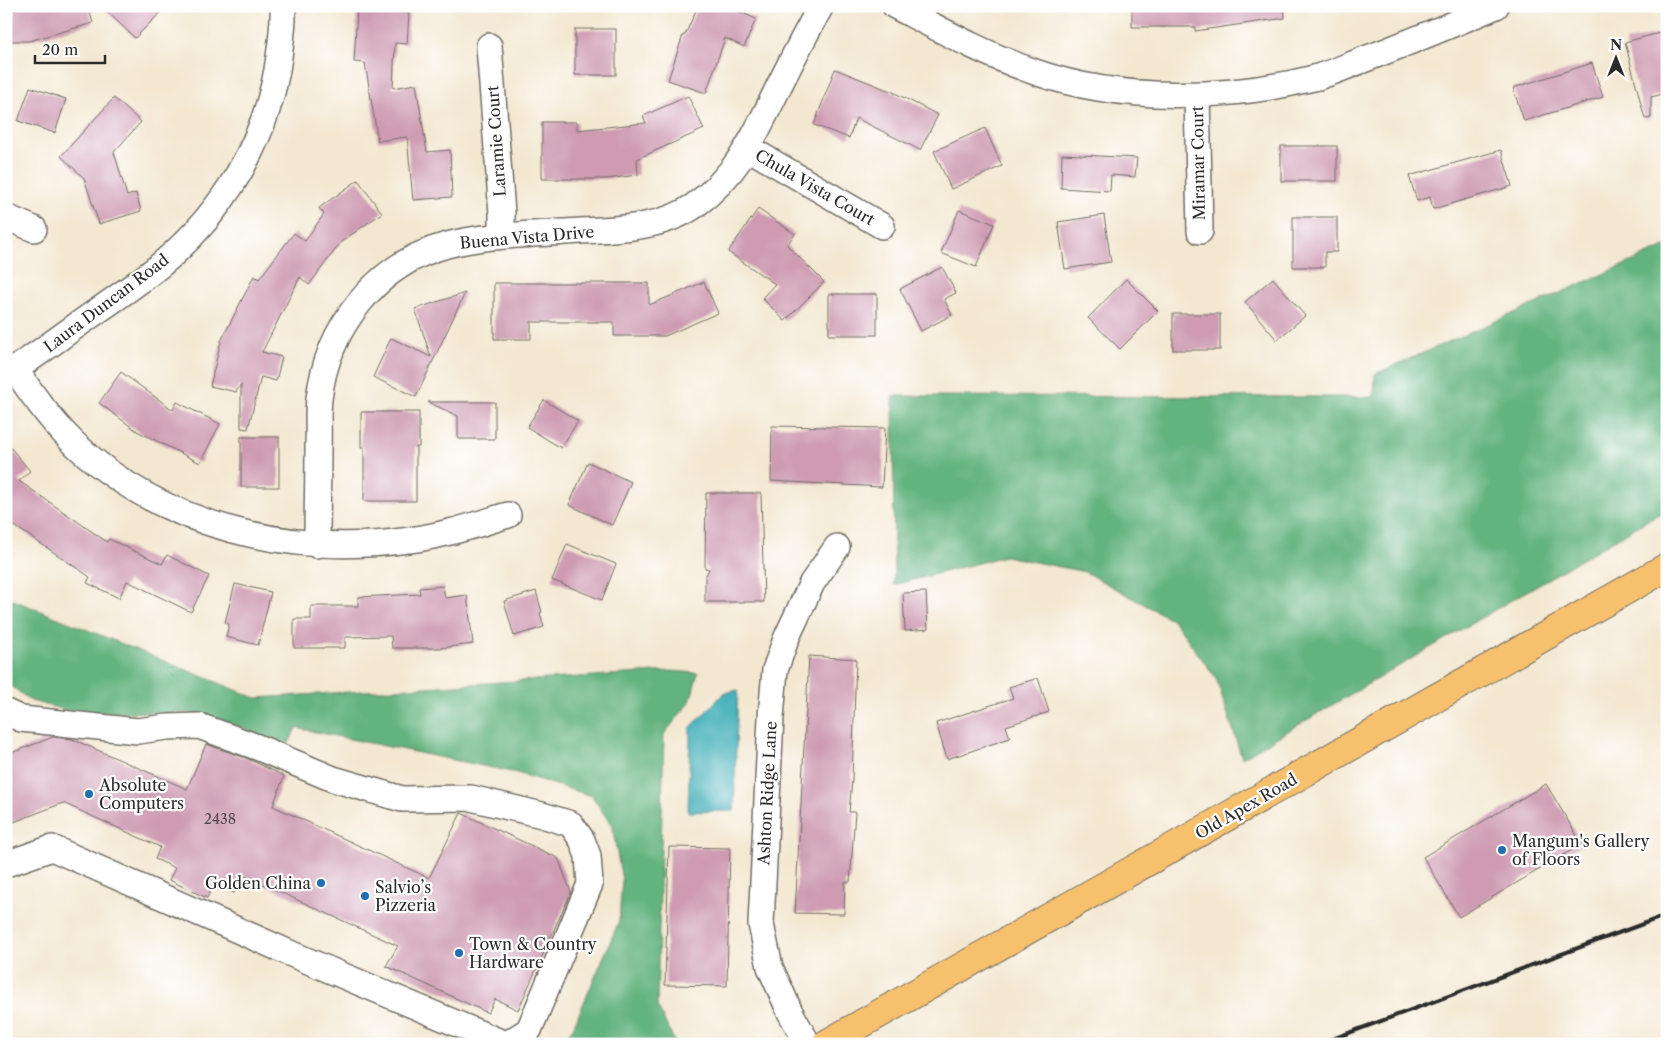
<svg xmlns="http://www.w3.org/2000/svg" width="1673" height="1050" viewBox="0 0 1673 1050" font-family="'Libre Caslon Text',serif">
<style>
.forest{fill:#64b37f;stroke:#486f55}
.water{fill:#3bacb6;stroke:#336c70}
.building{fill:#ce9bb2}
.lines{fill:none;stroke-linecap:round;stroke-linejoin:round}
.minor-casing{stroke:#716d65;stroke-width:28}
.major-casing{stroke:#716d65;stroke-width:30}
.minor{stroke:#fff;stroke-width:25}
.major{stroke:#f7c06c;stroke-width:28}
.rail{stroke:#2b2b2b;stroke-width:4}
.poi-dot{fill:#1f6fb2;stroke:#fff;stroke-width:2}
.labels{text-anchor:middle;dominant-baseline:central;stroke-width:4.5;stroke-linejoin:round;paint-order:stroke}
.number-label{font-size:14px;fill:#54474d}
.street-label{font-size:16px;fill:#2b2b2b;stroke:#fff}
.poi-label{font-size:16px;fill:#2b2b2b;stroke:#fff;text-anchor:start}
</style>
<rect width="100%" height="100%" fill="#fff"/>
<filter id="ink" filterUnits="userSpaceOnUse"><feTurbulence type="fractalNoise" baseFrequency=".02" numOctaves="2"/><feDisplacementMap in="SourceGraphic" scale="10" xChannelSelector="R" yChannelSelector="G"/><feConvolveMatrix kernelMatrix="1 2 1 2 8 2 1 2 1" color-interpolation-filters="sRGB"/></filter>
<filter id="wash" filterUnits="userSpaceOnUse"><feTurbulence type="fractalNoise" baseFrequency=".0096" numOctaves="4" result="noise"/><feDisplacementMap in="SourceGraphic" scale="20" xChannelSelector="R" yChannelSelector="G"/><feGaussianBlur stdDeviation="1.12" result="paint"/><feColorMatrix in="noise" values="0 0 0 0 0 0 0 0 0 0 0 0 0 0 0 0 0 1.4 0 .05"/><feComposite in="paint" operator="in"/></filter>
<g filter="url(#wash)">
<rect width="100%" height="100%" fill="#f3e7d0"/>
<!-- forest -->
<g class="forest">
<path d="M 1667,246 L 1667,509 L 1242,758 L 1216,678 L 1173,620 L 1085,572 L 1005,556 L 894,585 L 893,396 L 1374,397 L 1375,374 Z"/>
<path d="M 6,597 L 256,698 L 671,671 L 698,673 L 690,702 L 664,734 L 657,1006 L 676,1044 L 561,1044 L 573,1028 L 619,921 L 622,880 L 612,826 L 592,796 L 517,773 L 296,728 L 287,748 L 246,729 L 190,713 L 73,712 L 31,701 L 6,682 Z"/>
</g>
<!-- water -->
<path class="water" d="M 738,690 L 734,811 L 688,812 L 690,728 L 724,693 Z"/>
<g id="blocks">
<!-- building -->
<g class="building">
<path d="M 6,6 L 88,6 L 93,23 L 29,41 L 6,41 Z"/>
<path d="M 101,6 L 167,6 L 135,38 Z"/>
<path d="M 698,6 L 740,6 L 738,11 L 756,19 L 744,47 L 725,38 L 706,93 L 668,80 L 683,35 L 685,35 Z"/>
<path d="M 1132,6 L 1284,6 L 1285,18 L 1195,31 L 1195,27 L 1132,27 Z"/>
<path d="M 357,10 L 409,13 L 407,44 L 395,43 L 393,88 L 416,84 L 427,152 L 450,150 L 452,197 L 413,200 L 407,137 L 378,141 L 365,63 L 354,62 Z"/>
<rect x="575" y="29" width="41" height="46"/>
<path d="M 1667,31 L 1667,93 L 1651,97 L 1651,118 L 1645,119 L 1625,42 Z"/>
<path d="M 1592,63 L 1603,97 L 1524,121 L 1513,88 Z"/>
<path d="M 835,69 L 893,92 L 938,115 L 920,150 L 856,118 L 849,138 L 814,125 Z"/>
<path d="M 30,87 L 66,99 L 55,133 L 18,121 Z"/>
<path d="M 688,96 L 704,129 L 637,159 L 638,175 L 606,179 L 542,179 L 542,122 L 577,122 L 577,130 L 646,123 L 643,116 Z"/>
<path d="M 114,98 L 141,122 L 114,152 L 127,196 L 136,193 L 141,211 L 99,224 L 84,178 L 61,156 Z"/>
<path d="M 985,128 L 1002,166 L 951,189 L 934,151 Z"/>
<rect x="1281" y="146" width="56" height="35"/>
<path d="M 1501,150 L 1512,186 L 1433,209 L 1430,197 L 1417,201 L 1409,176 Z"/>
<path d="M 1062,154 L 1137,158 L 1135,177 L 1111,175 L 1110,191 L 1061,188 Z"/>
<path d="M 358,180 L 382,213 L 341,242 L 309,285 L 300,277 L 262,352 L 282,357 L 276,381 L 261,377 L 248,429 L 241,428 L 241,384 L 236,392 L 210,386 L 221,341 L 254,276 L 259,279 L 294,233 L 305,241 L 324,214 L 319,208 Z"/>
<path d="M 758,209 L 795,234 L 787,245 L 824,282 L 785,321 L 762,298 L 775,284 L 728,252 Z"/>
<path d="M 959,210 L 994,224 L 976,267 L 941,253 Z"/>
<path d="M 1104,215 L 1111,262 L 1065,269 L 1058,222 Z"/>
<path d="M 1293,217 L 1337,217 L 1337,252 L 1325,252 L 1325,267 L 1293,267 Z"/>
<path d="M 942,267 L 956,293 L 944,299 L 952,315 L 921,331 L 900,289 Z"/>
<path d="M 1273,278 L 1305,316 L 1277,340 L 1245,302 Z"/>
<path d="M 1126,279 L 1158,311 L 1120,349 L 1088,318 Z"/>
<path d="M 704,282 L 718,313 L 665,336 L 614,336 L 614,322 L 531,322 L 531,339 L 494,339 L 494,283 L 649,283 L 649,305 Z"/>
<path d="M 465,293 L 416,397 L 373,377 L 391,338 L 431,357 L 415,309 Z"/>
<rect x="829" y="294" width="48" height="41"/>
<rect x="1173" y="314" width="47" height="36"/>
<path d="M 121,372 L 173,410 L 177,402 L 220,424 L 200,463 L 137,431 L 99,403 Z"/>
<path d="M 544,400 L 578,421 L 561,448 L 527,427 Z"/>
<path d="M 428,402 L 495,402 L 495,439 L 458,439 L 458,416 Z"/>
<path d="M 361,412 L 419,412 L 419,447 L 416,447 L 416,501 L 364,501 L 364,447 L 361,447 Z"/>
<path d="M 772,426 L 885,428 L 882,487 L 771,481 Z"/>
<rect x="241" y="437" width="38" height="50"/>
<path d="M 6,442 L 30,471 L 19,481 L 107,542 L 109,539 L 162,564 L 167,555 L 209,576 L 191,612 L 127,581 L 119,598 L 87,583 L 90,577 L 6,520 Z"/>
<path d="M 588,462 L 631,482 L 612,525 L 569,505 Z"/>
<path d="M 706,493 L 761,493 L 764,602 L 705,602 L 705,577 L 709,569 L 705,568 Z"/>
<path d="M 567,544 L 616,564 L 602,600 L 552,580 Z"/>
<path d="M 235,584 L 271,592 L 258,645 L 226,637 L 229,624 L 225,622 Z"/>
<path d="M 443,586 L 445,598 L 467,595 L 473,644 L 440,648 L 392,648 L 391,636 L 345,637 L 345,648 L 294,648 L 294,619 L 311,619 L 311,606 L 358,606 L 358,597 L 420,594 L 419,588 Z"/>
<path d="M 536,591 L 542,612 L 540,613 L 544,627 L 514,636 L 504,601 Z"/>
<path d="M 926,592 L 928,629 L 905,631 L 903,593 Z"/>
<path d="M 809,656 L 856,659 L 852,780 L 849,812 L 855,812 L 850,882 L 845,882 L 844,914 L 795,913 Z"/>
<path d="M 1038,678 L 1049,712 L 1006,726 L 1010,738 L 947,759 L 936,723 L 1013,698 L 1009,687 Z"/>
<path d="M 53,737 L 72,739 L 187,789 L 206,744 L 246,758 L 284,776 L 273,806 L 429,878 L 461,813 L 558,858 L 571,892 L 518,1010 L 495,999 L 488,1013 L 386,966 L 398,946 L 243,875 L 234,893 L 214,884 L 207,898 L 169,880 L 175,868 L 155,859 L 160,847 L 63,803 L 6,825 L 6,755 Z"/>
<path d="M 1546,784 L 1582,844 L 1459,917 L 1423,857 Z"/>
<path d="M 669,847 L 730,848 L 727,986 L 665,985 Z"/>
</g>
</g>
</g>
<g filter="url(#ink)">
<use href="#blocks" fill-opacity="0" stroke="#716d65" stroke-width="1"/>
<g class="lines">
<!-- minor casing -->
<g class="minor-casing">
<g id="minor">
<path d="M 895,6 C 941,30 986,55 1035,72 C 1120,102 1227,100 1314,78 C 1329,74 1345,67 1360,61 C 1406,44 1451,25 1496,6"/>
<path d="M 489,46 L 502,213 L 502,236"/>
<path d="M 1197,95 L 1200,231"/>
<path d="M 748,148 L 882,226"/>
<path d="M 6,217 L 34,229"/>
<path d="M 15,369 C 33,396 53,424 77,446 C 165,527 292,557 409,540 C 442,536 475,525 508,515"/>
<path d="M 6,375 C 36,356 64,334 93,314 C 112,301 131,288 149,274 C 215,224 262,152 277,70 C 280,50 284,27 283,6"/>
<path d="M 317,545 C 317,512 318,479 318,446 C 319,431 317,415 319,399 C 327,328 376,264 447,245 C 485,235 526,235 565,232 C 607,229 658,231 694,206 C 740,173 757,131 781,82 C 794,56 807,31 821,6"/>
<path d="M 6,712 L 21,719 L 138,731 L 167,727 L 199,726 L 257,747 L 333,779 L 402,799 L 471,798 L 542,815 L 571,824 L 582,840 L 588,856 L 590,884 L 529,1030 L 507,1044"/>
<path d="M 6,864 L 52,848 L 294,955 L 505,1044"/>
<path d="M 808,1044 L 790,1012 L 770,967 L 761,924 L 771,717 L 775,670 L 786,639 L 812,583 L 837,547"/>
</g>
</g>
<!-- major casing -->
<g class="major-casing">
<path id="major" d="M 826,1044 L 1667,567"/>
</g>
<!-- minor -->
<use href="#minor" class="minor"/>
<!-- major -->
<use href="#major" class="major"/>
<!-- rail -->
<path class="rail" d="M 1319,1044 L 1667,915"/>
</g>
</g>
<!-- markers -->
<g class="poi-dot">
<circle cx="89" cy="794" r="5"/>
<circle cx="1502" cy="850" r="5"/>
<circle cx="321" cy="883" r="5"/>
<circle cx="365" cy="896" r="5"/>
<circle cx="459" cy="953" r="5"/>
</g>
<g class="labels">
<!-- number labels -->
<g class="number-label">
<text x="220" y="819">2438</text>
</g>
<!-- street labels -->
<g class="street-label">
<text transform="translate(496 141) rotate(-94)">Laramie Court</text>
<text transform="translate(1198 163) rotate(-91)">Miramar Court</text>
<text transform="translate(815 187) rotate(30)">Chula Vista Court</text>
<text transform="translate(527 237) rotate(-5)">Buena Vista Drive</text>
<text transform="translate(106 303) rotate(-37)">Laura Duncan Road</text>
<text transform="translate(767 793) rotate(-87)">Ashton Ridge Lane</text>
<text transform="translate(1246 806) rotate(-30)">Old Apex Road</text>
</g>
<!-- poi labels -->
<g class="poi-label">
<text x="99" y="785">Absolute<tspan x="99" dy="18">Computers</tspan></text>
<text x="1512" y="841">Mangum's Gallery<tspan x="1512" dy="18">of Floors</tspan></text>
<text x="311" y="883" text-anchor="end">Golden China</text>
<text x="375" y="887">Salvio’s<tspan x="375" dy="18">Pizzeria</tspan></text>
<text x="469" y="944">Town &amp; Country<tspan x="469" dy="18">Hardware</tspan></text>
</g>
</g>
<!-- margin -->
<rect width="1673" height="1050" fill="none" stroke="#fff" stroke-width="25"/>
<!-- north arrow -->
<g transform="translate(1616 58)" stroke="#ffffff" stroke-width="4" paint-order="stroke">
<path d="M0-4L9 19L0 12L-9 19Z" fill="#2b2b2b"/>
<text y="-8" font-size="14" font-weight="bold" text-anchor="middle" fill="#2b2b2b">N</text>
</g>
<!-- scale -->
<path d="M35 55v8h70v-8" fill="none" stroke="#2b2b2b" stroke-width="2.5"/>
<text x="42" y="55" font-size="15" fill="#2b2b2b" stroke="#ffffff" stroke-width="4" paint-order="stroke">20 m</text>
</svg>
